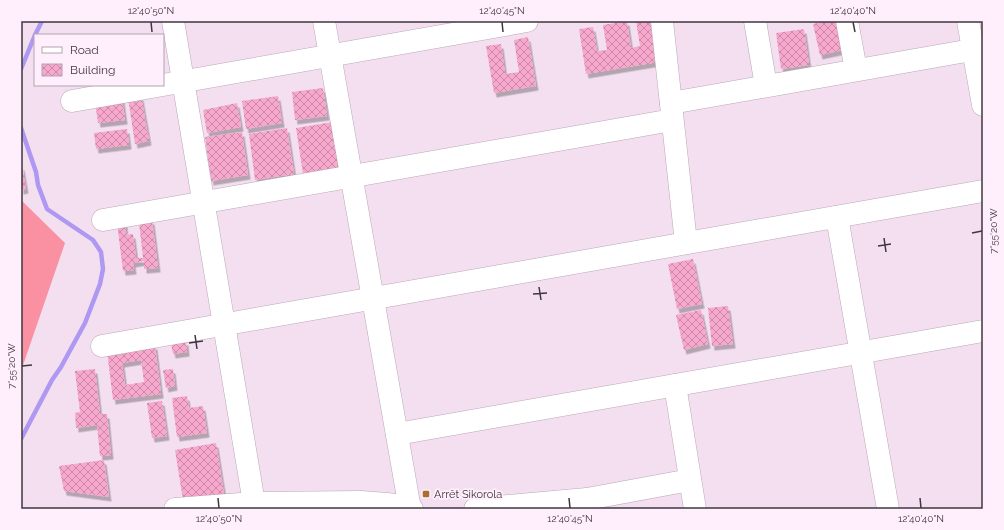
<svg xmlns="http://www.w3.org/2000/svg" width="1004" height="530" viewBox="0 0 1004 530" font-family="Raleway,sans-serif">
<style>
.garden{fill:#fa91a3}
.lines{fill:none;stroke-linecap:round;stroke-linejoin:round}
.stream{stroke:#ae98f1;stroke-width:4.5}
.building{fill:url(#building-cross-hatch);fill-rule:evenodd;filter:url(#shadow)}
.minor-casing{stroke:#bba7b7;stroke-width:23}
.major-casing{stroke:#bba7b7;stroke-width:23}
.minor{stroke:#fff;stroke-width:22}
.major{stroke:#fff;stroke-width:22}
.ticks{fill:none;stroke:#3f373e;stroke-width:1.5}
.poi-dot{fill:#a9702e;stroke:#ffeefc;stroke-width:1.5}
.labels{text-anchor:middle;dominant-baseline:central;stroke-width:3.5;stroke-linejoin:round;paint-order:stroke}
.poi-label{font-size:11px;fill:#3f373e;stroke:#ffeefc;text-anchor:start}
.neatline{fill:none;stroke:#3f373e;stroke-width:1.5}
.ticks-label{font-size:10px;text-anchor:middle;fill:#3f373e}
</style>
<defs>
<pattern id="building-cross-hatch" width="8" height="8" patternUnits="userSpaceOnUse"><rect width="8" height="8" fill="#f7a8cc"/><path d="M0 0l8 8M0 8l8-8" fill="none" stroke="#c98aa7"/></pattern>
<filter id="shadow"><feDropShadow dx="2.5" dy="4.5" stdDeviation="0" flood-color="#0004"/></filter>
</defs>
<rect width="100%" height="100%" fill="#f4dff0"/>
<!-- garden -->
<path class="garden" d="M 21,200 L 65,243 L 21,371 Z"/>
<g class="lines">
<!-- stream -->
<g class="stream">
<path d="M 35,35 L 42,21"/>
<path d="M 21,69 L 35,35"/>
<path d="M 21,128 L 36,172 L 38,185 L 47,209 L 93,240 L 101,252 L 103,269 L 100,284 L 85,323 L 61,367 L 52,380 L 21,439"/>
</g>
</g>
<!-- building -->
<g class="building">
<path d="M 627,21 L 631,48 L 640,46 L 636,21 L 652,21 L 658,62 L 586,74 L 579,29 L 593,27 L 597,51 L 607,50 L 603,25 Z"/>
<path d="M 827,21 L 836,21 L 843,50 L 820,55 L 813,24 Z"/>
<path d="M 804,29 L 809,65 L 781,69 L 776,33 Z"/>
<path d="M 528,37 L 536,86 L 494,93 L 486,46 L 501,44 L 505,74 L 519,72 L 514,40 Z"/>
<path d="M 323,88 L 327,116 L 295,120 L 292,92 Z"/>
<path d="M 141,96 L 149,141 L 135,144 L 128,98 Z"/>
<path d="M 278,96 L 282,123 L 246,129 L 242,101 Z"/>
<path d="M 122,98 L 125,120 L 98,123 L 95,101 Z"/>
<path d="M 237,103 L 241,127 L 207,133 L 203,110 Z"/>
<path d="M 333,122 L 340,168 L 303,174 L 296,128 Z"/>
<path d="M 287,128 L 294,174 L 255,180 L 249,134 Z"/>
<path d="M 127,129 L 129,145 L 96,149 L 94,133 Z"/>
<path d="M 242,132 L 248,175 L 211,181 L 205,137 Z"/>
<path d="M 21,166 L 22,166 L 26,189 L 21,190 Z"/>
<path d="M 152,220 L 158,268 L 144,269 L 144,261 L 133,263 L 134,270 L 123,271 L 117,223 L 125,222 L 126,235 L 133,234 L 136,258 L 143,258 L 139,222 Z"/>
<path d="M 693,259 L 702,304 L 677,309 L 668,264 Z"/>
<path d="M 728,306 L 733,344 L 712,346 L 708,308 Z"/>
<path d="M 701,310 L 708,344 L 684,350 L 676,315 Z"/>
<path d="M 186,341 L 187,352 L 173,354 L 171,343 Z"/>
<path d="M 155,345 L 161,394 L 113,400 L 107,351 ZM 141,360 L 144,382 L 125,385 L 122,363 Z"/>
<path d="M 95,369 L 100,414 L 107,414 L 111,455 L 100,456 L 97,425 L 76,428 L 75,413 L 80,412 L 75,371 Z"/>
<path d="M 173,369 L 175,386 L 166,388 L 163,370 Z"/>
<path d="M 187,396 L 189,408 L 203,406 L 207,433 L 177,437 L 172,398 Z"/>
<path d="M 162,401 L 167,436 L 152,438 L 147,403 Z"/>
<path d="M 216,443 L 224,494 L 183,500 L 175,450 Z"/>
<path d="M 104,460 L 109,497 L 64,491 L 59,466 Z"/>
</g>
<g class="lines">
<!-- minor casing -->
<g class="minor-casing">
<g id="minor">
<path d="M 173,21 L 255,509"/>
<path d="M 324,21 L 410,509"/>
<path d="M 662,21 L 686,243"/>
<path d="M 755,21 L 766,86"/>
<path d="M 847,21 L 856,70"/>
<path d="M 968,21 L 983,105"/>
<path d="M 72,101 L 527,21"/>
<path d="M 671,103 L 983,48"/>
<path d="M 837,217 L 888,509"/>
<path d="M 103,220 L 672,120"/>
<path d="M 102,346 L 983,191"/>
<path d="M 675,385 L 695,509"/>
<path d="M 397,434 L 983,331"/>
<path d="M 475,509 L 587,499 L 690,480"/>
</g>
</g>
<!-- major casing -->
<g class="major-casing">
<path id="major" d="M 175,509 L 254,503 L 361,502 L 387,504 L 410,507 L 412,509"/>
</g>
<!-- minor -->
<use href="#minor" class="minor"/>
<!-- major -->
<use href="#major" class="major"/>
</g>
<!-- ticks -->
<path class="ticks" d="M 151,22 L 152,32M 502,22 L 503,32M 853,22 L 855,32M 972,233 L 982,231M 884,238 L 886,252M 878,246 L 891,244M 539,287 L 541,300M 533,294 L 547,293M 195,335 L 197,349M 189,343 L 203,341M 22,366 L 32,365M 218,498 L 219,508M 569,498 L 570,508M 920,498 L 921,508"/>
<!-- markers -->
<rect class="poi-dot" x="422" y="490" width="8" height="8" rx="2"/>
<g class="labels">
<!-- poi labels -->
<g class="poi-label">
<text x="434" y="494">Arrêt Sikorola</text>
</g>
</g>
<!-- border -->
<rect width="1004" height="530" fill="none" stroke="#ffeefc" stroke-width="44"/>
<!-- legend -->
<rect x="34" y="34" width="130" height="52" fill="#ffeefc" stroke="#b2a5b0"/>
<rect x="42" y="47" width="20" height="6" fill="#ffffff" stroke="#b2a5b0"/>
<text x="70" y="54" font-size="12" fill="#3f373e">Road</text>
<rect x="42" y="64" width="20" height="12" fill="url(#building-cross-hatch)" stroke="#b2a5b0"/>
<text x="70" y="74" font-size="12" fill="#3f373e">Building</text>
<rect x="22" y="22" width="960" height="486" class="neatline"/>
<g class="ticks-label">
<text x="151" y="14">12°40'50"N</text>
<text x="502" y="14">12°40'45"N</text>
<text x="853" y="14">12°40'40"N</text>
<text transform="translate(993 231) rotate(-90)" y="4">7°55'20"W</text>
<text transform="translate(11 366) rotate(-90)" y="4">7°55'20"W</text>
<text x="219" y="522">12°40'50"N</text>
<text x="570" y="522">12°40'45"N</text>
<text x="921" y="522">12°40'40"N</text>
</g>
</svg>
